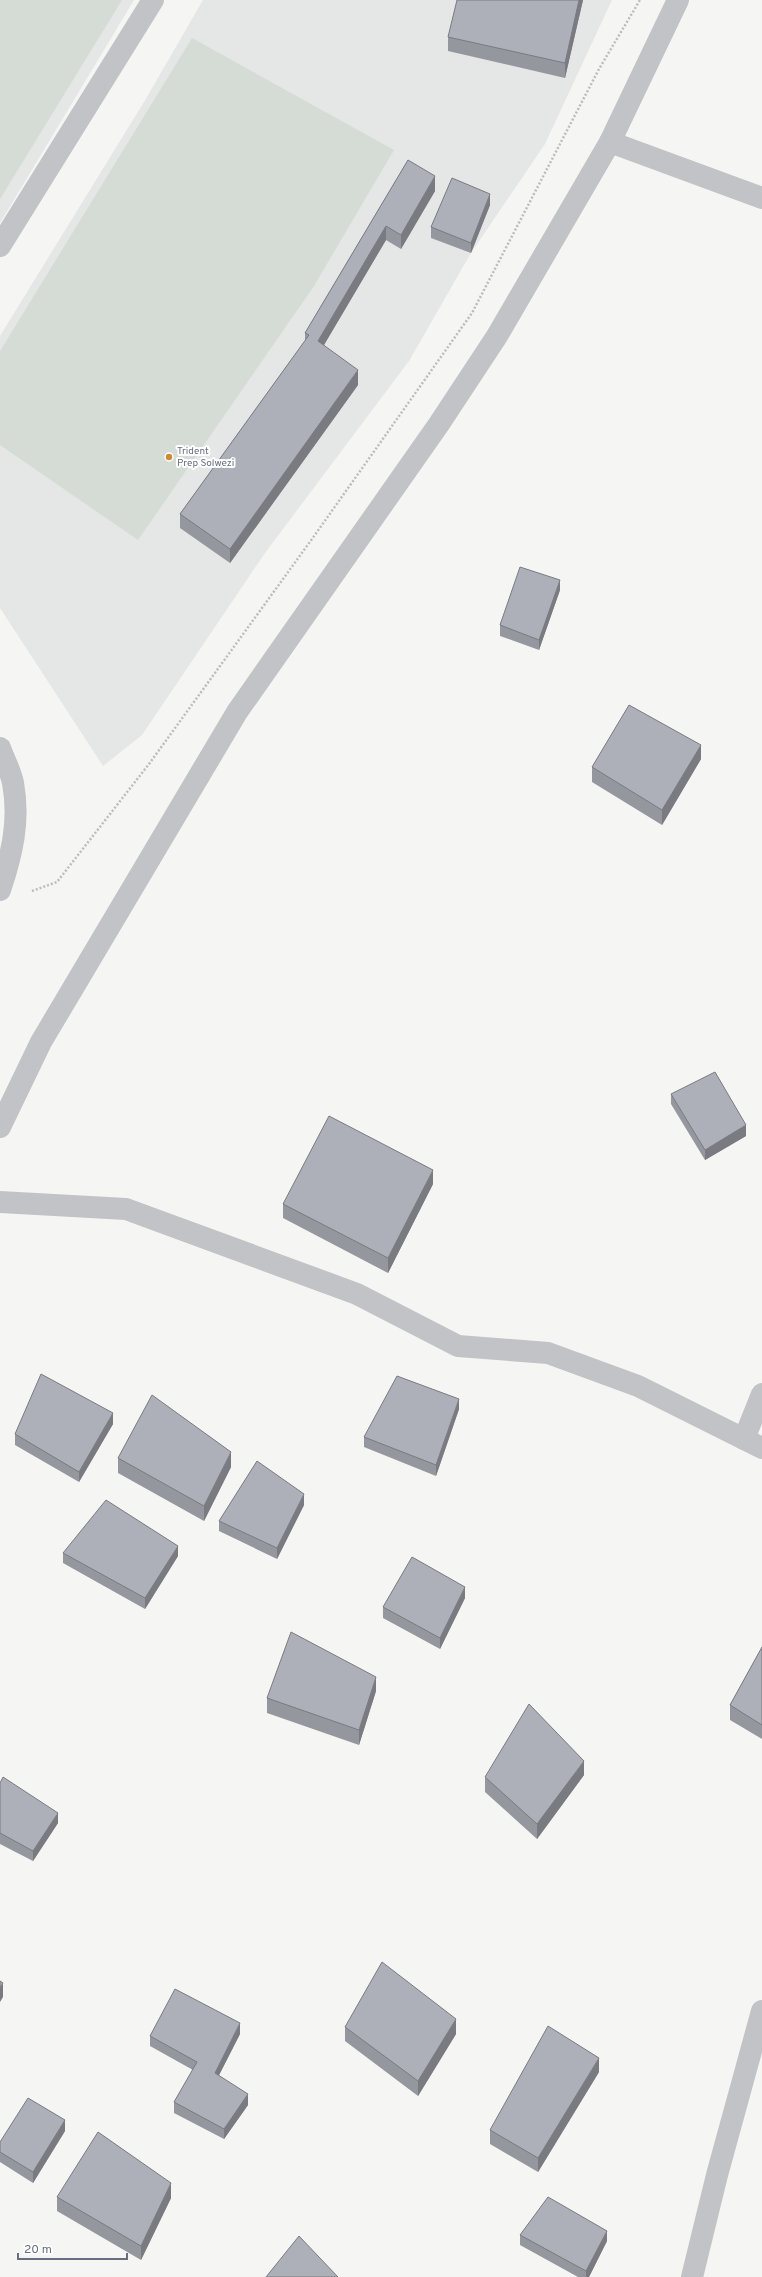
<svg xmlns="http://www.w3.org/2000/svg" width="762" height="2277" viewBox="0 0 762 2277" font-family="Overpass,sans-serif">
<style>
.built{fill:#e5e6e6}
.green{fill:#d5dcd5}
.lines{fill:none;stroke-linecap:round;stroke-linejoin:round}
.path{stroke:#bbbcbf;stroke-width:2.5;stroke-dasharray:2 2;stroke-linecap:butt}
.minor{stroke:#c2c3c7;stroke-width:22}
.wall{fill:#95979e}
.shaded-wall{fill:#797b81}
.building{fill:#adb0b8;stroke:#797b81}
.poi-dot{fill:#cf8a39;stroke:#fff;stroke-width:1.5}
.labels{text-anchor:middle;dominant-baseline:central;stroke-width:4;stroke-linejoin:round;paint-order:stroke}
.poi-label{font-size:10px;fill:#686e80;stroke:#fff;text-anchor:start}
</style>
<rect width="100%" height="100%" fill="#f5f5f3"/>
<!-- built -->
<g class="built">
<path d="M 0,0 L 134,0 L 0,223 Z"/>
<path d="M 203,0 L 612,0 L 545,144 L 471,253 L 409,361 L 265,553 L 142,735 L 103,766 L 0,608 L 0,336 L 144,102 Z"/>
</g>
<!-- green -->
<g class="green">
<path d="M 0,0 L 122,0 L 0,199 Z"/>
<path d="M 192,38 L 394,150 L 314,286 L 138,540 L 0,445 L 0,351 Z"/>
</g>
<g class="lines">
<!-- path -->
<path class="path" d="M 32,891 L 57,882 L 149,764 L 312,539 L 472,313 L 599,69 L 640,0"/>
<!-- minor -->
<g class="minor">
<path d="M 610,142 L 762,198"/>
<path d="M 0,246 L 153,0"/>
<path d="M 0,748 C 4,759 11,772 13,783 C 20,821 12,854 0,890"/>
<path d="M 0,1127 L 41,1042 L 237,712 L 439,424 L 497,336 L 610,142 L 678,0"/>
<path d="M 0,1202 L 126,1209 L 357,1294 L 458,1346 L 548,1353 L 638,1386 L 762,1448"/>
<path d="M 744,1439 L 762,1394"/>
<path d="M 692,2277 L 717,2175 L 762,2011"/>
</g>
</g>
<!-- wall -->
<g class="wall">
<path d="M 583,0 L 565,78 L 448,51 L 448,37 Z"/>
<path d="M 408,160 L 435,191 L 401,249 L 386,240 L 324,345 L 358,385 L 230,563 L 180,528 L 180,514 L 305,341 L 305,333 Z"/>
<path d="M 490,205 L 471,253 L 431,238 L 431,227 Z"/>
<path d="M 560,590 L 539,650 L 500,636 L 500,625 Z"/>
<path d="M 701,759 L 662,825 L 592,782 L 592,767 Z"/>
<path d="M 671,1094 L 746,1136 L 705,1160 L 671,1104 Z"/>
<path d="M 433,1184 L 388,1273 L 283,1218 L 283,1204 Z"/>
<path d="M 459,1409 L 436,1476 L 364,1447 L 364,1437 Z"/>
<path d="M 113,1424 L 79,1482 L 15,1445 L 15,1434 Z"/>
<path d="M 118,1458 L 231,1467 L 204,1521 L 118,1473 Z"/>
<path d="M 304,1505 L 277,1559 L 219,1531 L 219,1521 Z"/>
<path d="M 63,1553 L 178,1556 L 145,1609 L 63,1563 Z"/>
<path d="M 465,1598 L 440,1649 L 383,1618 L 383,1607 Z"/>
<path d="M 762,1647 L 762,1739 L 730,1720 L 730,1705 Z"/>
<path d="M 376,1691 L 359,1745 L 267,1713 L 267,1698 Z"/>
<path d="M 584,1775 L 537,1839 L 485,1792 L 485,1777 Z"/>
<path d="M 0,1783 L 58,1823 L 33,1861 L 0,1844 Z"/>
<path d="M 345,2027 L 456,2034 L 418,2096 L 345,2041 Z"/>
<path d="M 240,2034 L 219,2075 L 248,2105 L 224,2139 L 174,2113 L 174,2102 L 193,2070 L 150,2046 L 150,2036 Z"/>
<path d="M 599,2072 L 538,2172 L 490,2144 L 490,2130 Z"/>
<path d="M 65,2131 L 33,2183 L 0,2162 L 0,2142 Z"/>
<path d="M 57,2197 L 171,2198 L 141,2260 L 57,2211 Z"/>
<path d="M 520,2235 L 607,2241 L 589,2277 L 578,2277 L 520,2245 Z"/>
</g>
<!-- shaded-wall -->
<g class="shaded-wall">
<path d="M 579,0 L 583,0 L 565,78 L 565,63 Z"/>
<path d="M 435,176 L 435,191 L 401,249 L 401,235 Z"/>
<path d="M 490,194 L 490,205 L 471,253 L 471,243 Z"/>
<path d="M 386,226 L 386,240 L 318,355 L 318,341 Z"/>
<path d="M 358,370 L 358,385 L 230,563 L 230,549 Z"/>
<path d="M 560,580 L 560,590 L 539,650 L 539,640 Z"/>
<path d="M 701,745 L 701,759 L 662,825 L 662,810 Z"/>
<path d="M 746,1125 L 746,1136 L 705,1160 L 705,1150 Z"/>
<path d="M 433,1170 L 433,1184 L 388,1273 L 388,1258 Z"/>
<path d="M 459,1399 L 459,1409 L 436,1476 L 436,1465 Z"/>
<path d="M 113,1413 L 113,1424 L 79,1482 L 79,1472 Z"/>
<path d="M 231,1452 L 231,1467 L 204,1521 L 204,1506 Z"/>
<path d="M 304,1494 L 304,1505 L 277,1559 L 277,1548 Z"/>
<path d="M 178,1546 L 178,1556 L 145,1609 L 145,1598 Z"/>
<path d="M 465,1587 L 465,1598 L 440,1649 L 440,1638 Z"/>
<path d="M 376,1677 L 376,1691 L 359,1745 L 359,1730 Z"/>
<path d="M 584,1761 L 584,1775 L 537,1839 L 537,1824 Z"/>
<path d="M 58,1813 L 58,1823 L 33,1861 L 33,1851 Z"/>
<path d="M 3,1983 L 3,1997 L 0,2002 L 0,1988 Z"/>
<path d="M 456,2019 L 456,2034 L 418,2096 L 418,2081 Z"/>
<path d="M 240,2023 L 240,2034 L 215,2083 L 215,2073 Z"/>
<path d="M 599,2058 L 599,2072 L 538,2172 L 538,2158 Z"/>
<path d="M 248,2094 L 248,2105 L 224,2139 L 224,2129 Z"/>
<path d="M 65,2120 L 65,2131 L 33,2183 L 33,2172 Z"/>
<path d="M 171,2183 L 171,2198 L 141,2260 L 141,2246 Z"/>
<path d="M 607,2231 L 607,2241 L 589,2277 L 586,2277 L 586,2271 Z"/>
</g>
<!-- building -->
<g class="building">
<path d="M 457,0 L 579,0 L 565,63 L 448,37 Z"/>
<path d="M 408,160 L 435,176 L 401,235 L 386,226 L 318,341 L 358,370 L 230,549 L 180,514 L 309,335 L 305,333 Z"/>
<path d="M 452,178 L 490,194 L 471,243 L 431,227 Z"/>
<path d="M 520,567 L 560,580 L 539,640 L 500,625 Z"/>
<path d="M 629,705 L 701,745 L 662,810 L 592,767 Z"/>
<path d="M 715,1072 L 746,1125 L 705,1150 L 671,1094 Z"/>
<path d="M 329,1116 L 433,1170 L 388,1258 L 283,1204 Z"/>
<path d="M 41,1374 L 113,1413 L 79,1472 L 15,1434 Z"/>
<path d="M 397,1376 L 459,1399 L 436,1465 L 364,1437 Z"/>
<path d="M 152,1395 L 231,1452 L 204,1506 L 118,1458 Z"/>
<path d="M 257,1461 L 304,1494 L 277,1548 L 219,1521 Z"/>
<path d="M 106,1500 L 178,1546 L 145,1598 L 63,1553 Z"/>
<path d="M 412,1557 L 465,1587 L 440,1638 L 383,1607 Z"/>
<path d="M 291,1632 L 376,1677 L 359,1730 L 267,1698 Z"/>
<path d="M 762,1647 L 762,1725 L 730,1705 Z"/>
<path d="M 529,1704 L 584,1761 L 537,1824 L 485,1777 Z"/>
<path d="M 3,1777 L 58,1813 L 33,1851 L 0,1833 L 0,1783 Z"/>
<path d="M 382,1962 L 456,2019 L 418,2081 L 345,2027 Z"/>
<path d="M 0,1981 L 3,1983 L 0,1988 Z"/>
<path d="M 175,1989 L 240,2023 L 215,2073 L 248,2094 L 224,2129 L 174,2102 L 197,2062 L 150,2036 Z"/>
<path d="M 548,2026 L 599,2058 L 538,2158 L 490,2130 Z"/>
<path d="M 28,2098 L 65,2120 L 33,2172 L 0,2152 L 0,2142 Z"/>
<path d="M 98,2132 L 171,2183 L 141,2246 L 57,2197 Z"/>
<path d="M 548,2197 L 607,2231 L 586,2271 L 520,2235 Z"/>
<path d="M 299,2236 L 338,2277 L 266,2277 Z"/>
</g>
<!-- markers -->
<circle class="poi-dot" cx="169" cy="457" r="4"/>
<g class="labels">
<!-- poi labels -->
<g class="poi-label">
<text x="177" y="451">Trident<tspan x="177" dy="12">Prep Solwezi</tspan></text>
</g>
</g>
<!-- scale -->
<path d="M18 2253v6h109v-6" fill="none" stroke="#686e80" stroke-width="2"/>
<text x="24" y="2253" font-size="12" fill="#686e80" stroke="#ffffff" stroke-width="3" paint-order="stroke">20 m</text>
</svg>
